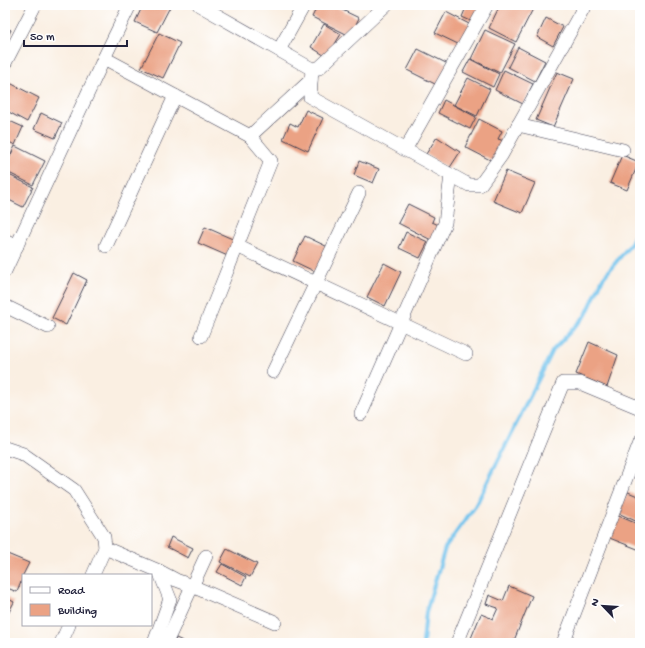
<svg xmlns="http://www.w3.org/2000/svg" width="645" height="648" viewBox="0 0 645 648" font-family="'Gochi Hand',sans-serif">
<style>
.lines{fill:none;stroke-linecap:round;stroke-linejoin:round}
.stream{stroke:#70c2ec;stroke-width:4}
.building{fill:#eba284}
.street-casing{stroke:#424154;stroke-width:14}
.street{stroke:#fff;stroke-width:13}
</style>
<rect width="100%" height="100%" fill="#fff"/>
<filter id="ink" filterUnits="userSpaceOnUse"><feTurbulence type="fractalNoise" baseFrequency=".025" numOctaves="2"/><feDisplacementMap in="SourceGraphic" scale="8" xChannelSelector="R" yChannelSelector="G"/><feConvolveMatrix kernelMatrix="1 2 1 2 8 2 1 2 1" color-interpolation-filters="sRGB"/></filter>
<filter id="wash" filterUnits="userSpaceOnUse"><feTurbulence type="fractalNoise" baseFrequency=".012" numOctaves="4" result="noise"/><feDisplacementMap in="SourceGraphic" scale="16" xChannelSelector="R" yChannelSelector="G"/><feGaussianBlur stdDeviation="0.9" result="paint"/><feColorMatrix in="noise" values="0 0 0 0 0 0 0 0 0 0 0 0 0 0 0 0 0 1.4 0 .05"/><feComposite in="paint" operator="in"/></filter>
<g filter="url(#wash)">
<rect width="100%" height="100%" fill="#faefe2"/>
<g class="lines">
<!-- stream -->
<path class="stream" d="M 423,643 L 426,612 L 445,548 L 476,505 L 553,350 L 586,315 L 603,278 L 630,245 L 640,225"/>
</g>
<g id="blocks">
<!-- building -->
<g class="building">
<path d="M 143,5 L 171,5 L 157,32 L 135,22 Z"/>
<path d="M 318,5 L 332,5 L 359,18 L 350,36 L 312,17 Z"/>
<path d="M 467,5 L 481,5 L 473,22 L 462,17 Z"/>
<path d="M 500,5 L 535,5 L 516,42 L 489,28 Z"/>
<path d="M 446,12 L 471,25 L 460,45 L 435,33 Z"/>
<path d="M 546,18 L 563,27 L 553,46 L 537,37 Z"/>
<path d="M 324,24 L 341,34 L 327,57 L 311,47 Z"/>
<path d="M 5,27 L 11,30 L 5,42 Z"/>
<path d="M 485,30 L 515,44 L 500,73 L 471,59 Z"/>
<path d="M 159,33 L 180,43 L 163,78 L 141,68 Z"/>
<path d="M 518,47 L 545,61 L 535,81 L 508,67 Z"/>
<path d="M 418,49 L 448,64 L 437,85 L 407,70 Z"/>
<path d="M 470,59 L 499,74 L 493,87 L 463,72 Z"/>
<path d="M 504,70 L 533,84 L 523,104 L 495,90 Z"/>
<path d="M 557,72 L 574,79 L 553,127 L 536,120 Z"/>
<path d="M 468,78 L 490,89 L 477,116 L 454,105 Z"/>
<path d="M 10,83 L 39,98 L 27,122 L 5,110 L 5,92 Z"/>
<path d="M 444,100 L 476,117 L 470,129 L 438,113 Z"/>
<path d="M 306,110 L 323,118 L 308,151 L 283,139 L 290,123 L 298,127 Z"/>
<path d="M 41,113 L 62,123 L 55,138 L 34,129 Z"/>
<path d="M 5,119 L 23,127 L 15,145 L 5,140 Z"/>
<path d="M 479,119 L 502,131 L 498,139 L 504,141 L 494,162 L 465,147 Z"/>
<path d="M 437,137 L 460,152 L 449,169 L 426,154 Z"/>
<path d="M 15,146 L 45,161 L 33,185 L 5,171 L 5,167 Z"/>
<path d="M 622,155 L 639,162 L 627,190 L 610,183 Z"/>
<path d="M 359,161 L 379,169 L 373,183 L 354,175 Z"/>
<path d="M 506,171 L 535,183 L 522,213 L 493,201 Z"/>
<path d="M 5,173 L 33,187 L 23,207 L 5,198 Z"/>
<path d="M 408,204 L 434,217 L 432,222 L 443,227 L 435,242 L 398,223 Z"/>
<path d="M 205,227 L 237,241 L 230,257 L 198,243 Z"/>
<path d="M 406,232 L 428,242 L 420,258 L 399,248 Z"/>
<path d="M 305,236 L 330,248 L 318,273 L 293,261 Z"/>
<path d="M 384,263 L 401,272 L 385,306 L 367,297 Z"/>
<path d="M 74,273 L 87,280 L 66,325 L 52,318 Z"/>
<path d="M 589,342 L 618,355 L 607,387 L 576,374 Z"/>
<path d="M 628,492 L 640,497 L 640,523 L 618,513 Z"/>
<path d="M 616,515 L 640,525 L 640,550 L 607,537 Z"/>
<path d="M 171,537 L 193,548 L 188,558 L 167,547 Z"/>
<path d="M 227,549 L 257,564 L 250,577 L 220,562 Z"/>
<path d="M 5,553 L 29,563 L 23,575 L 21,582 L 17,592 L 5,587 Z"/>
<path d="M 222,564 L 246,577 L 242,585 L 217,572 Z"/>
<path d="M 509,586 L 532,596 L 513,643 L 469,643 L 481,614 L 493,619 L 498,608 L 486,604 L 489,595 L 503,601 Z"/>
<path d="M 5,597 L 14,602 L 5,620 Z"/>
<path d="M 176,638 L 187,643 L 174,643 Z"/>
</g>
</g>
</g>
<g filter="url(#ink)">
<use href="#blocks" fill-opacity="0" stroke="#424154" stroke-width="1"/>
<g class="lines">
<!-- street casing -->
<g class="street-casing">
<g id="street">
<path d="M 199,5 L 312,69 L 319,68 L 386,5"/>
<path d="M 279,50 L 304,5"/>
<path d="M 104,58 L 250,136 L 271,161 L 201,336"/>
<path d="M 5,63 L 35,5"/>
<path d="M 312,69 L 310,97 L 469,185 L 480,185 L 501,156 L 585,5"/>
<path d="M 518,125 L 623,150"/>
<path d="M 250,136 L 311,80"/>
<path d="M 405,150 L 487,5"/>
<path d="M 5,241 L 17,246"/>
<path d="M 106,246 L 175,96"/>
<path d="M 237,246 L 466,354"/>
<path d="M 5,271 L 106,54 L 130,5"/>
<path d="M 5,306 L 48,327"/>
<path d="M 273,372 L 359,193"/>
<path d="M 361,414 L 445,223 L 451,175"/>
<path d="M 5,448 L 23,454 L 74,490 L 104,537 L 105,548 L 93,575"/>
<path d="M 105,548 L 159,571 L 176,580 L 192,586 L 275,622"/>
<path d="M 61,643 L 69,625"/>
<path d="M 154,643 L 170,599 L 159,571"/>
<path d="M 166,643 L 206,556"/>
<path d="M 457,643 L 563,383 L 580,383 L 640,408"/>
<path d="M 563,643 L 640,442"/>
</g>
</g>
<!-- street -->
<use href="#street" class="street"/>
</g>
</g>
<!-- margin -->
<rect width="645" height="648" fill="none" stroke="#fff" stroke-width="20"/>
<!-- legend -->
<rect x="22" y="574" width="130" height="52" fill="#ffffff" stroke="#a7a7b1"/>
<rect x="30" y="587" width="20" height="6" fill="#ffffff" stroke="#a7a7b1"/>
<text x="58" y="594" font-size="12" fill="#22223b">Road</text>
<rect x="30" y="604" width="20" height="12" fill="#eba284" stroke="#a7a7b1"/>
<text x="58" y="614" font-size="12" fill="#22223b">Building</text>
<!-- north arrow -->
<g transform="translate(603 606) rotate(295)" stroke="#ffffff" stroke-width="3" paint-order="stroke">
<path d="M0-3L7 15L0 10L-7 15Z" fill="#22223b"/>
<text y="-6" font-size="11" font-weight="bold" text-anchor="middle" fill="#22223b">N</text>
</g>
<!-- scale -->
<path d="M24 40v6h103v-6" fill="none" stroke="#22223b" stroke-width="2"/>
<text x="30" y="40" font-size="12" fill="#22223b" stroke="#ffffff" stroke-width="3" paint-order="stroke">50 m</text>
</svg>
